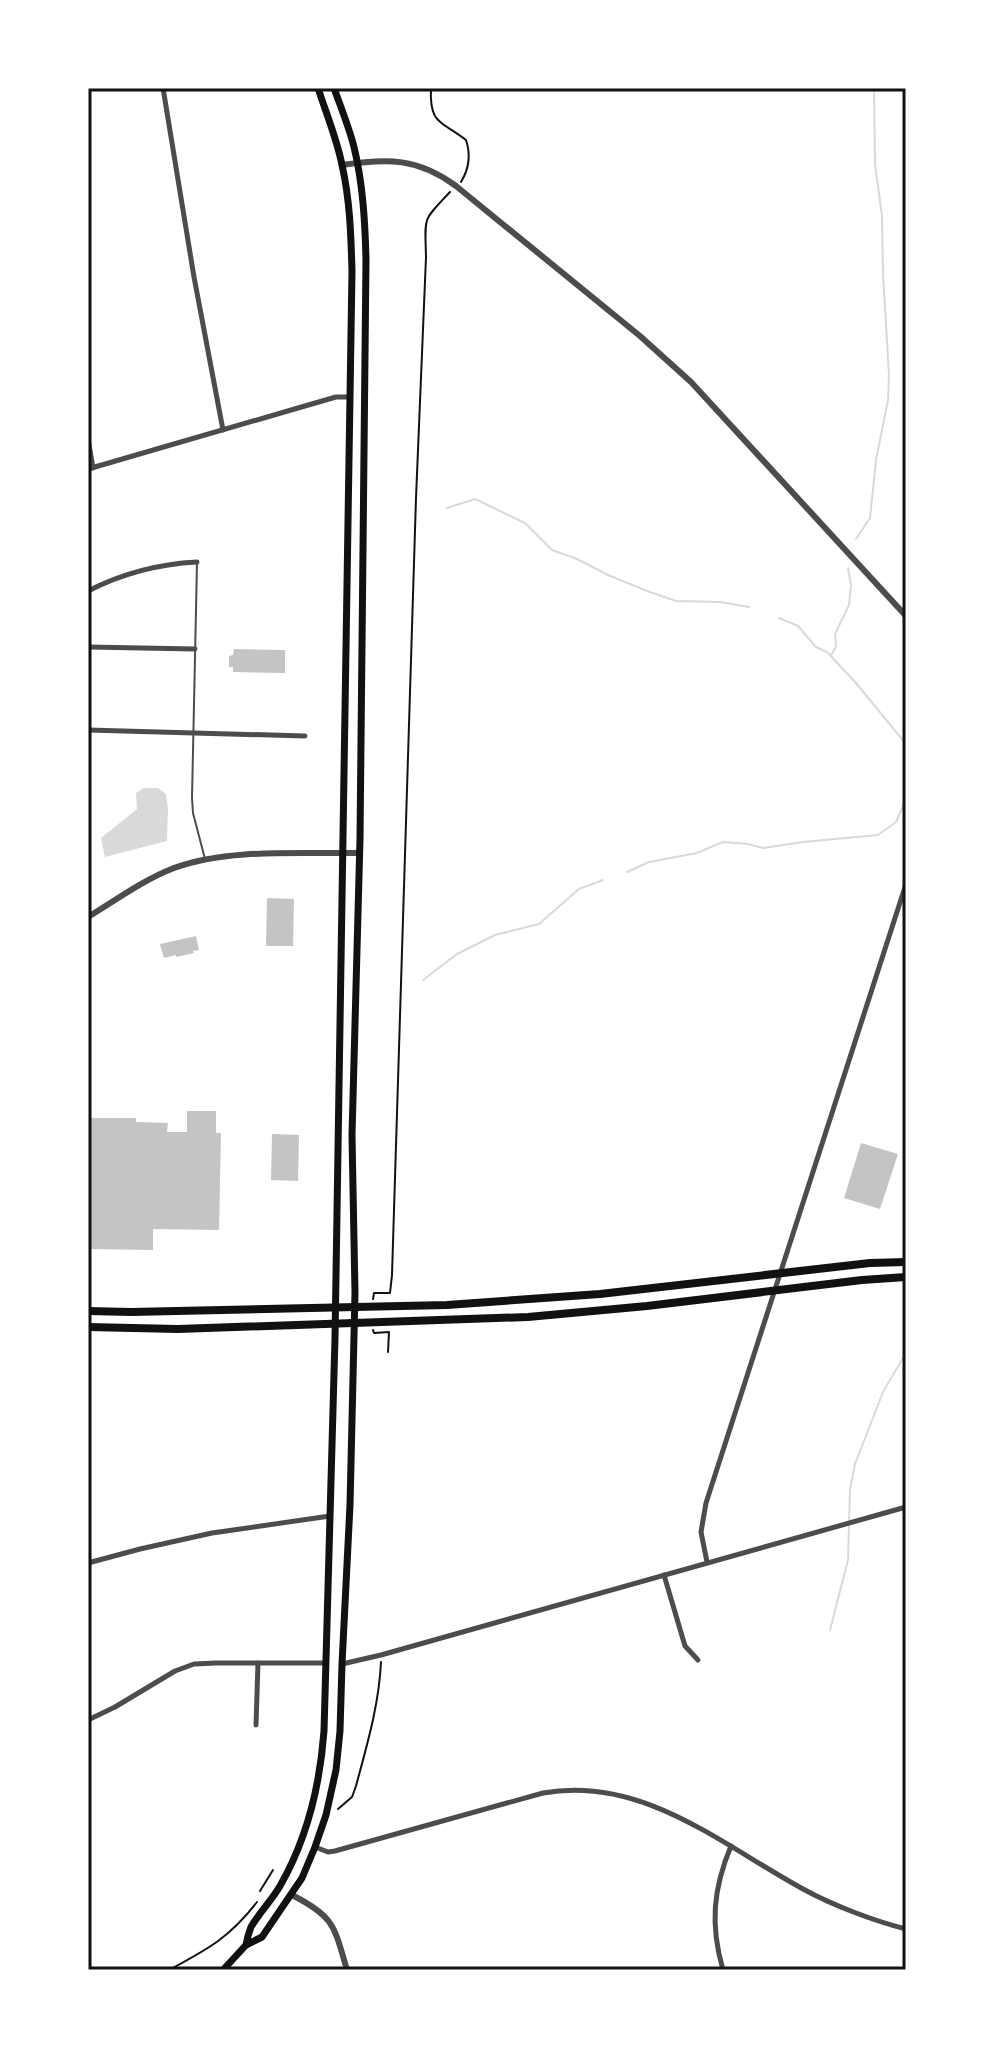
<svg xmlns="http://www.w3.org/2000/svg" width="994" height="2058" viewBox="0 0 994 2058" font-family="'Open Sans',sans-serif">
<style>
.water{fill:#d9d9d9}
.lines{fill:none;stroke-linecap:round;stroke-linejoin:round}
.stream{stroke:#d9d9d9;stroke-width:2}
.building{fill:#c4c4c4}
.path{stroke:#111;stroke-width:2}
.service{stroke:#4c4c4c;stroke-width:2}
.minor{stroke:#4c4c4c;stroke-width:5}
.tertiary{stroke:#4c4c4c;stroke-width:6}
.secondary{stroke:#111;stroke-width:7}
.primary{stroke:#111;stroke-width:8}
.neatline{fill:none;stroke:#111;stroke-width:3}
</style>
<rect width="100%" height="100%" fill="#fff"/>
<!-- water -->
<path class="water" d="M 144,788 L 158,788 L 166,794 L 168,809 L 167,841 L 105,857 L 101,838 L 137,809 L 136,793 Z"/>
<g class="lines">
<!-- stream -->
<g class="stream">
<path d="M 447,508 L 475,499 L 525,523 L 552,550 L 577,559 L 608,575 L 647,591 L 676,601 L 720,602 L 749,607"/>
<path d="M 856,539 L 870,518 L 876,460 L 888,400 L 889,375 L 883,274 L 882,216 L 875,164 L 874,88"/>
<path d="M 779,618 L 798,626 L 816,647 L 827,652 L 856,683 L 906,744"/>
<path d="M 831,655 L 836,647 L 835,634 L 849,605 L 851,585 L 848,568"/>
<path d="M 627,872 L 649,862 L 697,853 L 723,842 L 748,844 L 763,848 L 803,842 L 878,835 L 896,822 L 906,799"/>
<path d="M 423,980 L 457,954 L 495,935 L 539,924 L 579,889 L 603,880"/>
<path d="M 830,1630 L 848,1560 L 850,1489 L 855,1464 L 883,1392 L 906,1353"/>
</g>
</g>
<!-- building -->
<g class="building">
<path d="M 234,649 L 285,650 L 285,673 L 233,672 L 233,667 L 229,667 L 229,656 L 233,655 Z"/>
<path d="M 267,898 L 294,899 L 293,946 L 266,946 Z"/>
<path d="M 196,936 L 199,950 L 193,951 L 194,953 L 176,957 L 176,955 L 164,958 L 160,944 Z"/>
<path d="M 187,1111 L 216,1111 L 216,1133 L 221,1133 L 219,1230 L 153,1229 L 153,1250 L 88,1249 L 88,1118 L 136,1118 L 136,1122 L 168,1123 L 167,1132 L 187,1132 Z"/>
<path d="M 272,1134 L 299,1135 L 298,1181 L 271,1180 Z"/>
<path d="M 861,1143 L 898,1154 L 880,1209 L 844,1198 Z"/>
</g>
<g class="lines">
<!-- path -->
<g class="path">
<path d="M 431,88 C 429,125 442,121 466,140 C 471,155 469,169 461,182"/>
<path d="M 373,1299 L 374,1293 L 390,1293 L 392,1275 L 416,498 L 426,257 C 425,215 422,222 450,192"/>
<path d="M 373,1330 L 374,1333 L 389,1332 L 388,1352"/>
<path d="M 338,1809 L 352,1797 L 356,1786 C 367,1745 379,1705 381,1662"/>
<path d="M 260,1891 L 273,1870"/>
<path d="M 169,1970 C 208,1949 229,1938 257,1902"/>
</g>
<!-- service -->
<path class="service" d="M 197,563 L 192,798 L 193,813 L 205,859"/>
<!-- minor -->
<g class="minor">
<path d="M 163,88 L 194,277 L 223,430"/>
<path d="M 88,439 L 93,468"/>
<path d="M 88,469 L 298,408 L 336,397 L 350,397"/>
<path d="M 88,591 C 123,573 158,564 197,562"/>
<path d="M 88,647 L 195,649"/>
<path d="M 88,730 L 305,736"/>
<path d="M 707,1562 L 701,1532 L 706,1503 L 906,884"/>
<path d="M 88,1563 L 140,1549 L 212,1533 L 330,1516"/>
<path d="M 664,1575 L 685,1646 L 698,1660"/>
<path d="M 342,1664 L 381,1655 L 906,1507"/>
<path d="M 88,1720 L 115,1707 L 175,1671 L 194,1664 L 216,1663 L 326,1663"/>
<path d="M 256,1725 L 258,1663"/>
<path d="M 315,1847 L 328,1852 L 335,1851 L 543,1793 C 642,1775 722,1845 803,1889 C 832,1905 874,1921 906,1929"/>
<path d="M 723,1970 C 710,1925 713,1889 731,1846"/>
</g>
<!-- tertiary -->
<g class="tertiary">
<path d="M 342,165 C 388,158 418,158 456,186 L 640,336 L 691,382 L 906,616"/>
<path d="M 88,917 C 116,900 143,880 174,868 C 228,848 301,854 359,853"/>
<path d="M 292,1895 C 335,1917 334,1926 347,1970"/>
</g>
<!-- secondary -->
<g class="secondary">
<path d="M 246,1945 C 247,1939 249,1932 251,1927 C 259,1913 272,1900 280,1886 C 307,1839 320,1785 324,1731 L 335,1338 L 352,271 C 351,236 350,200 342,165 C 337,139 326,113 318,88"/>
<path d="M 223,1970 L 246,1945 L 262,1937 L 302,1878 L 315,1847 L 326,1815 L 336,1770 L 340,1731 L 342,1664 L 350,1505 L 355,1293 L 352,1135 L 360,839 L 366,259 C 365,222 363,184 354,147 C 349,127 341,108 334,88"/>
</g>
<!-- primary -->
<g class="primary">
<path d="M 88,1311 L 131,1312 L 447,1305 L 600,1294 L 870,1263 L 906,1262"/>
<path d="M 88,1327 L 178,1329 L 528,1317 L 647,1306 L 862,1280 L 906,1277"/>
</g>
</g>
<!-- border -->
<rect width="994" height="2058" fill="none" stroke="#ffffff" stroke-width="180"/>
<rect x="90" y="90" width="814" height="1878" class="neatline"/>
</svg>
